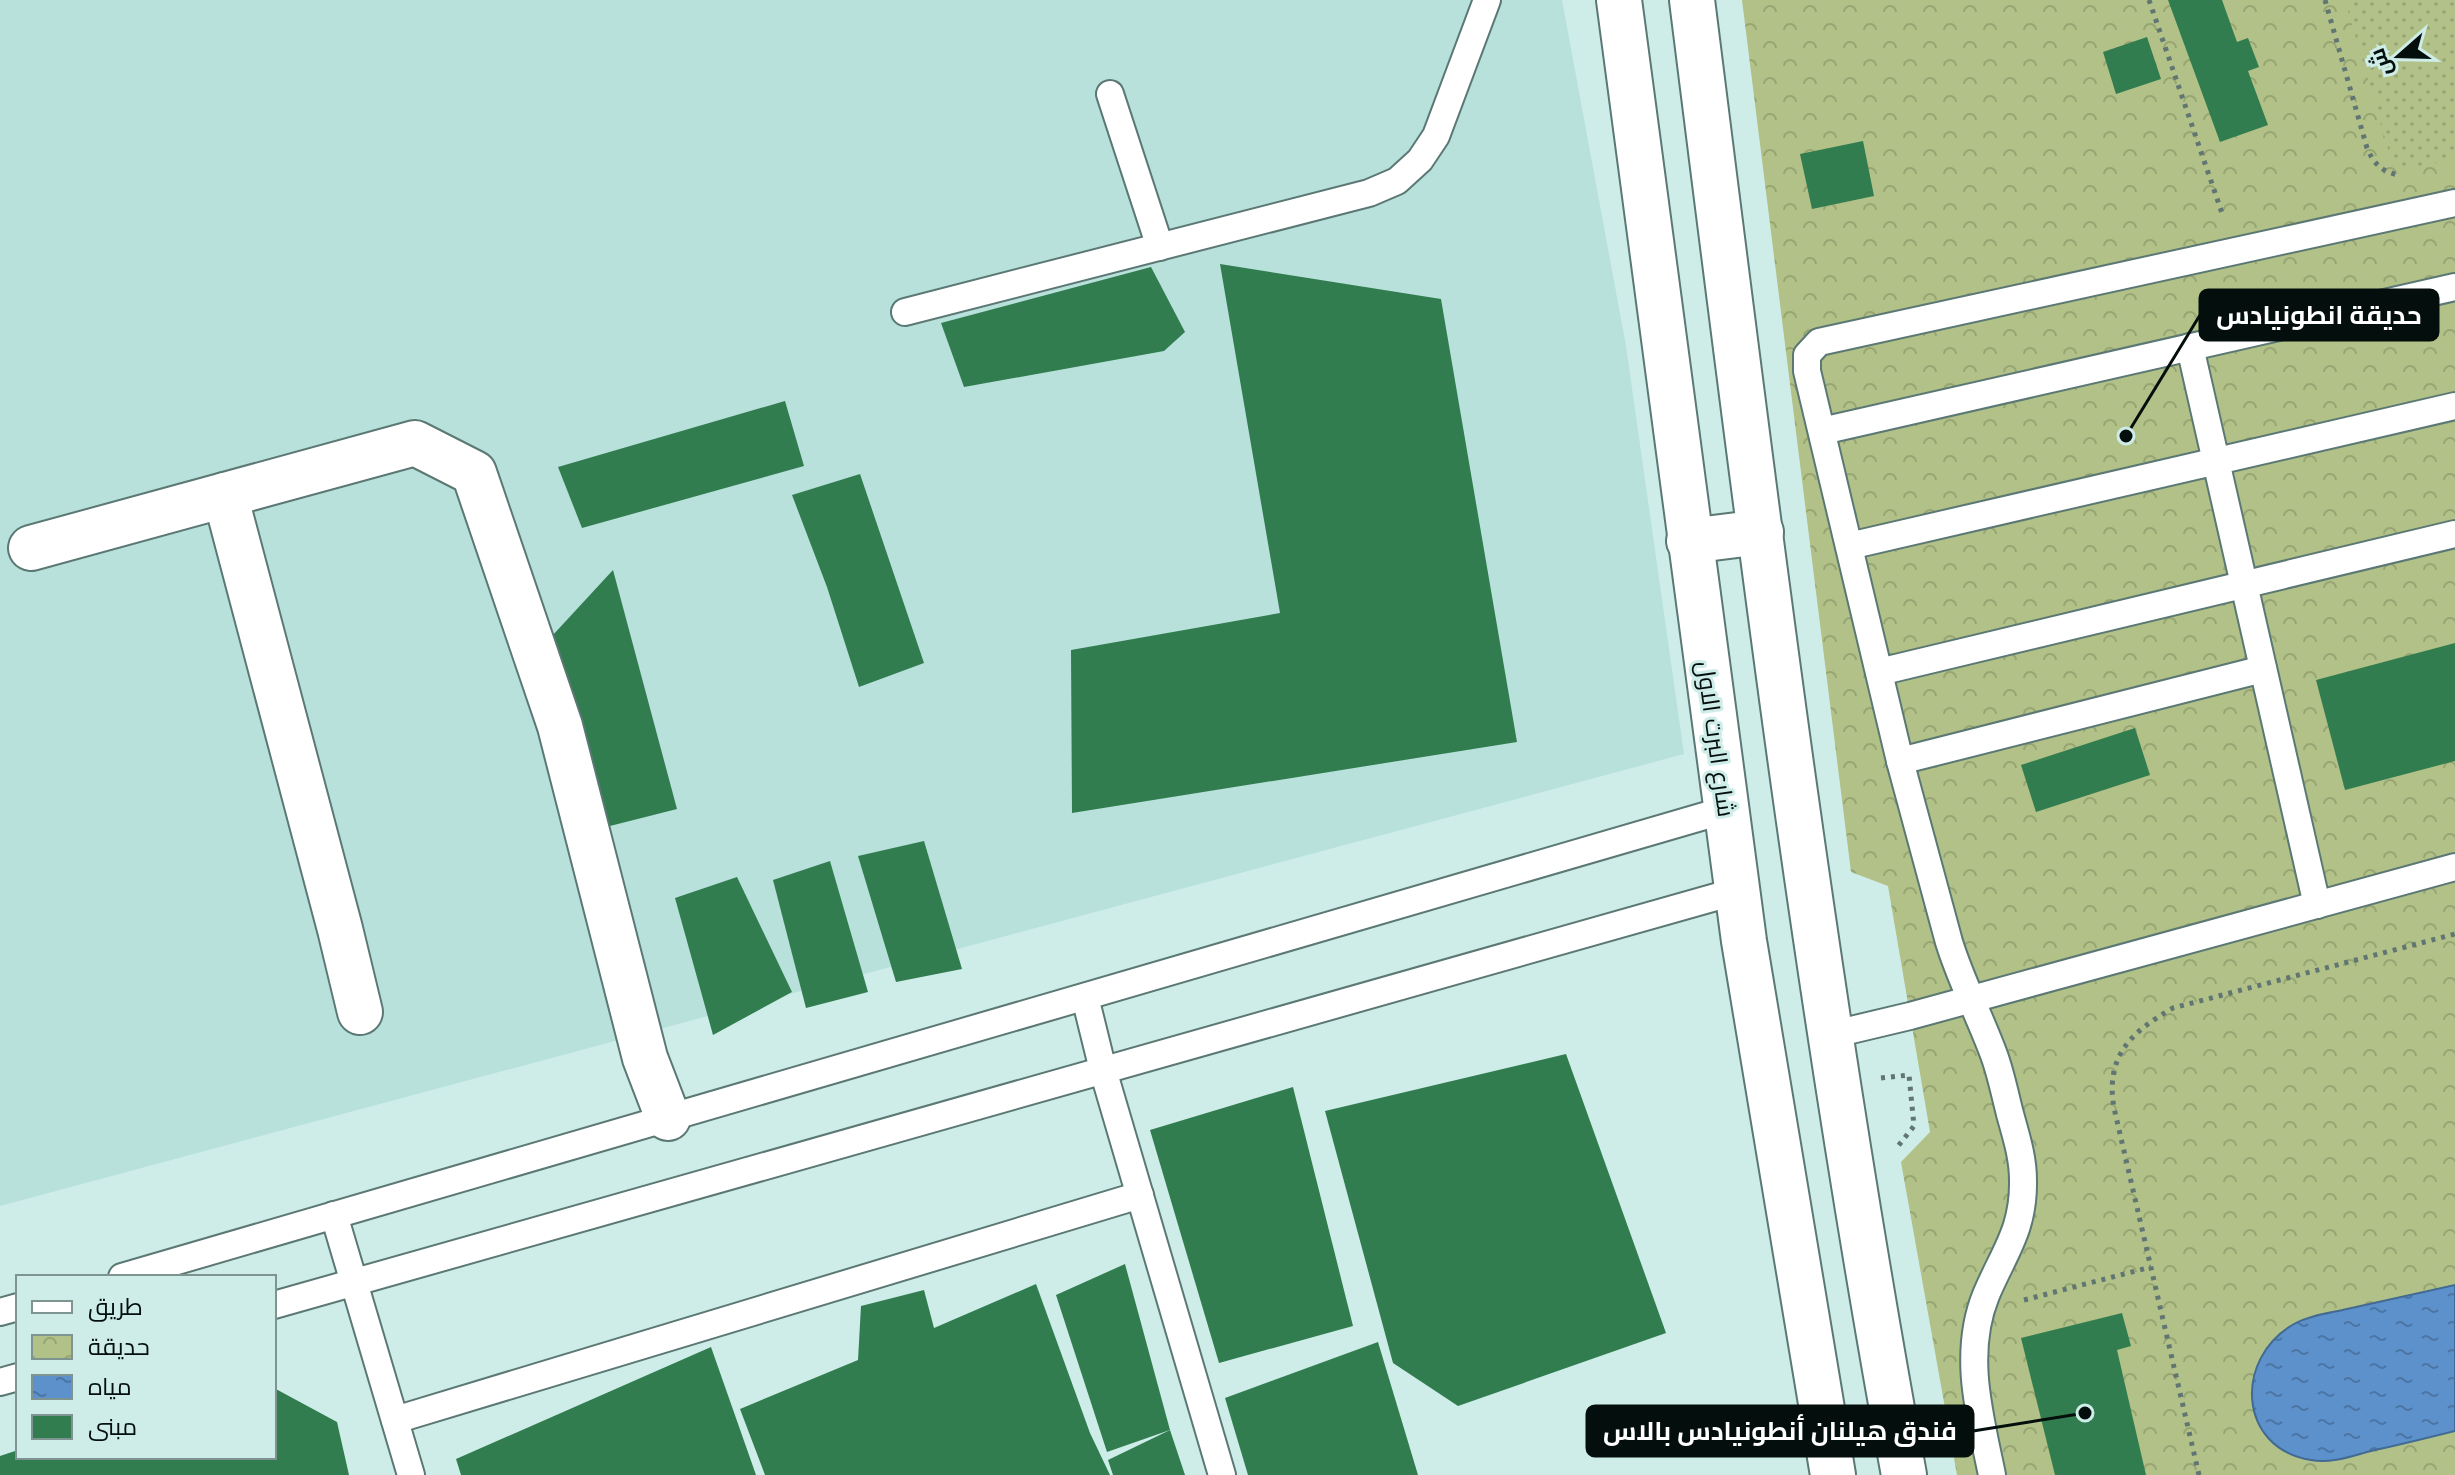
<svg xmlns="http://www.w3.org/2000/svg" width="2455" height="1475" viewBox="0 0 2455 1475" font-family="Inter,Cairo,sans-serif">
<style>
.built{fill:#b8e1dc}
.park{fill:url(#park-crowns)}
.garden{fill:url(#garden-dots)}
.water{fill:url(#water-ripples);stroke:#426a93;stroke-width:2}
.building{fill:#317d4f}
.lines{fill:none;stroke-linecap:round;stroke-linejoin:round}
.lane-casing{stroke:#5b7874;stroke-width:30}
.street-casing{stroke:#5b7874;stroke-width:48}
.secondary-casing{stroke:#5b7874;stroke-width:48}
.path{stroke:#617573;stroke-width:5;stroke-dasharray:4 6;stroke-linecap:butt}
.lane{stroke:#fff;stroke-width:26}
.street{stroke:#fff;stroke-width:44}
.secondary{stroke:#fff;stroke-width:44}
.labels{text-anchor:middle;dominant-baseline:central;stroke-width:6;stroke-linejoin:round;paint-order:stroke}
.street-label{font-size:24px;fill:#040e0d;stroke:#ceede9}
.leader{fill:none;stroke:#040e0d;stroke-width:3}
.callout-dot{fill:#040e0d;stroke:#ceede9;stroke-width:3}
.callout{fill:#040e0d;stroke:#040e0d;stroke-width:3}
.callout-label{font-size:26px;text-anchor:middle;font-weight:bold;fill:#fff}
</style>
<defs>
<pattern id="park-crowns" width="20" height="18" patternUnits="userSpaceOnUse" patternTransform="scale(2)"><rect width="20" height="18" fill="#b1c187"/><path d="M2 6a3 3 0 1 1 6 0M12 15a3 3 0 1 1 6 0" fill="none" stroke="#97a573"/></pattern>
<pattern id="garden-dots" width="8" height="8" patternUnits="userSpaceOnUse" patternTransform="scale(2)"><rect width="8" height="8" fill="#b1c187"/><path d="M2 2h.1M6 6h.1" fill="none" stroke="#97a573" stroke-width="1.8" stroke-linecap="round"/></pattern>
<pattern id="water-ripples" width="26" height="14" patternUnits="userSpaceOnUse" patternTransform="scale(2)"><rect width="26" height="14" fill="#5d91cc"/><path d="M2 4q2-2 4 0t4 0M15 11q2-2 4 0t4 0" fill="none" stroke="#4b75a4"/></pattern>
</defs>
<rect width="100%" height="100%" fill="#ceede9"/>
<!-- built -->
<path class="built" d="M 0,0 L 1562,0 L 1626,346 L 1684,754 L 0,1206 Z"/>
<!-- park -->
<path class="park" d="M 1742,0 L 2455,0 L 2455,1475 L 1957,1475 L 1901,1162 L 1930,1132 L 1888,886 L 1851,872 Z"/>
<!-- garden -->
<path class="garden" d="M 2345,0 L 2455,0 L 2455,158 L 2412,169 L 2399,168 L 2391,159 Z"/>
<!-- water -->
<path class="water" d="M 2455,1285 L 2455,1431 C 2427,1438 2399,1445 2371,1451 C 2352,1456 2331,1464 2311,1460 C 2237,1448 2234,1358 2294,1324 C 2310,1315 2330,1313 2347,1309 C 2383,1301 2419,1293 2455,1285 Z"/>
<!-- building -->
<g class="building">
<path d="M 2168,0 L 2222,0 L 2237,42 L 2248,38 L 2259,67 L 2248,71 L 2268,125 L 2220,142 Z"/>
<path d="M 2147,37 L 2161,79 L 2116,94 L 2103,52 Z"/>
<path d="M 1863,141 L 1874,196 L 1812,209 L 1800,154 Z"/>
<path d="M 1220,264 L 1441,299 L 1517,742 L 1072,813 L 1071,650 L 1280,613 Z"/>
<path d="M 1151,267 L 1185,332 L 1164,351 L 964,387 L 941,323 Z"/>
<path d="M 785,401 L 804,466 L 582,528 L 558,467 Z"/>
<path d="M 860,474 L 924,663 L 859,687 L 827,587 L 792,495 Z"/>
<path d="M 613,570 L 677,809 L 610,826 L 552,636 Z"/>
<path d="M 2455,643 L 2455,761 L 2345,790 L 2316,680 Z"/>
<path d="M 2135,728 L 2150,775 L 2036,812 L 2021,765 Z"/>
<path d="M 924,841 L 962,969 L 896,982 L 858,856 Z"/>
<path d="M 830,861 L 868,992 L 806,1008 L 773,880 Z"/>
<path d="M 737,877 L 792,992 L 713,1035 L 675,898 Z"/>
<path d="M 1566,1054 L 1666,1333 L 1458,1406 L 1393,1363 L 1325,1111 Z"/>
<path d="M 1293,1087 L 1353,1326 L 1219,1363 L 1150,1130 Z"/>
<path d="M 1125,1264 L 1170,1430 L 1107,1452 L 1056,1295 Z"/>
<path d="M 1036,1284 L 1090,1433 L 1110,1475 L 765,1475 L 740,1409 L 858,1360 L 861,1306 L 924,1290 L 934,1328 Z"/>
<path d="M 2122,1313 L 2131,1346 L 2117,1350 L 2146,1475 L 2055,1475 L 2021,1338 Z"/>
<path d="M 1378,1342 L 1418,1475 L 1248,1475 L 1225,1398 Z"/>
<path d="M 711,1347 L 756,1475 L 461,1475 L 456,1459 Z"/>
<path d="M 274,1388 L 337,1422 L 349,1475 L 0,1475 L 0,1456 L 18,1450 L 18,1457 L 274,1457 Z"/>
<path d="M 1170,1430 L 1185,1475 L 1113,1475 L 1108,1460 Z"/>
</g>
<g class="lines">
<!-- lane casing -->
<g class="lane-casing">
<g id="lane">
<path d="M 1110,94 L 1160,247"/>
<path d="M 905,312 L 1369,193 L 1397,181 L 1420,160 L 1436,136 L 1487,0"/>
<path d="M 2190,347 L 2317,905"/>
<path d="M 1822,431 L 2455,287"/>
<path d="M 1849,546 L 2455,406"/>
<path d="M 1879,672 L 2455,534"/>
<path d="M 1900,761 L 2263,669"/>
<path d="M 1085,997 L 1103,1070 L 1222,1475"/>
<path d="M 1830,1035 L 1910,1016 L 2455,867"/>
<path d="M 334,1215 L 411,1475"/>
<path d="M 122,1277 L 1725,810"/>
<path d="M 274,1305 L 1737,891"/>
<path d="M 0,1312 L 18,1307"/>
<path d="M 0,1382 L 18,1377"/>
<path d="M 395,1420 L 1140,1195"/>
<path d="M 1992,1475 C 1980,1416 1962,1354 1986,1295 C 2004,1252 2024,1230 2023,1180 C 2023,1157 2016,1136 2010,1114 C 2005,1095 2001,1074 1994,1055 C 1980,1017 1961,981 1949,942 L 1900,761 L 1807,371 L 1807,355 L 1819,342 L 2455,203"/>
</g>
</g>
<!-- street casing -->
<g class="street-casing">
<g id="street">
<path d="M 225,495 L 340,929 L 360,1012"/>
<path d="M 31,548 L 415,443 L 474,473 L 560,726 L 645,1058 L 668,1118"/>
</g>
</g>
<!-- secondary casing -->
<g class="secondary-casing">
<g id="secondary">
<path d="M 1619,0 L 1744,941 L 1833,1475"/>
<path d="M 1692,0 C 1754,493 1814,986 1904,1475"/>
<path d="M 1689,541 L 1761,532"/>
</g>
</g>
<!-- path -->
<g class="path">
<path d="M 2149,0 L 2223,216"/>
<path d="M 2325,0 L 2367,148 C 2374,164 2382,172 2399,175"/>
<path d="M 1881,1078 L 1909,1075 L 1914,1126 L 1895,1150"/>
<path d="M 2024,1300 L 2151,1267"/>
<path d="M 2199,1475 L 2114,1108 C 2105,1056 2131,1032 2173,1008 L 2455,934"/>
</g>
<!-- lane -->
<use href="#lane" class="lane"/>
<!-- street -->
<use href="#street" class="street"/>
<!-- secondary -->
<use href="#secondary" class="secondary"/>
</g>
<g class="labels">
<!-- street labels -->
<g class="street-label">
<text transform="translate(1716 739) rotate(82)">شارع البرت الاول</text>
</g>
</g>
<!-- callouts -->
<path class="leader" d="M2126 436L2200 315M2085 1413L1973 1431"/>
<g class="callout-dot">
<circle cx="2126" cy="436" r="8"/>
<circle cx="2085" cy="1413" r="8"/>
</g>
<g class="callout">
<rect x="2200" y="290" width="238" height="50" rx="8"/>
<rect x="1587" y="1406" width="386" height="50" rx="8"/>
</g>
<g class="callout-label">
<text x="2319" y="324">حديقة انطونيادس</text>
<text x="1780" y="1440">فندق هيلنان أنطونيادس بالاس</text>
</g>
<!-- legend -->
<rect x="16" y="1275" width="260" height="184" fill="#ceede9" stroke="#7d9491" stroke-width="2"/>
<rect x="32" y="1301" width="40" height="12" fill="#ffffff" stroke="#7d9491" stroke-width="2"/>
<text x="88" y="1315" font-size="24" fill="#040e0d">طريق</text>
<rect x="32" y="1335" width="40" height="24" fill="url(#park-crowns)" stroke="#7d9491" stroke-width="2"/>
<text x="88" y="1355" font-size="24" fill="#040e0d">حديقة</text>
<rect x="32" y="1375" width="40" height="24" fill="url(#water-ripples)" stroke="#7d9491" stroke-width="2"/>
<text x="88" y="1395" font-size="24" fill="#040e0d">مياه</text>
<rect x="32" y="1415" width="40" height="24" fill="#317d4f" stroke="#7d9491" stroke-width="2"/>
<text x="88" y="1435" font-size="24" fill="#040e0d">مبنى</text>
<!-- north arrow -->
<g transform="translate(2399 56) rotate(250)" stroke="#ceede9" stroke-width="6" paint-order="stroke">
<path d="M0-6L14 30L0 20L-14 30Z" fill="#040e0d"/>
<text y="-12" font-size="22" font-weight="bold" text-anchor="middle" fill="#040e0d">ش</text>
</g>
</svg>
